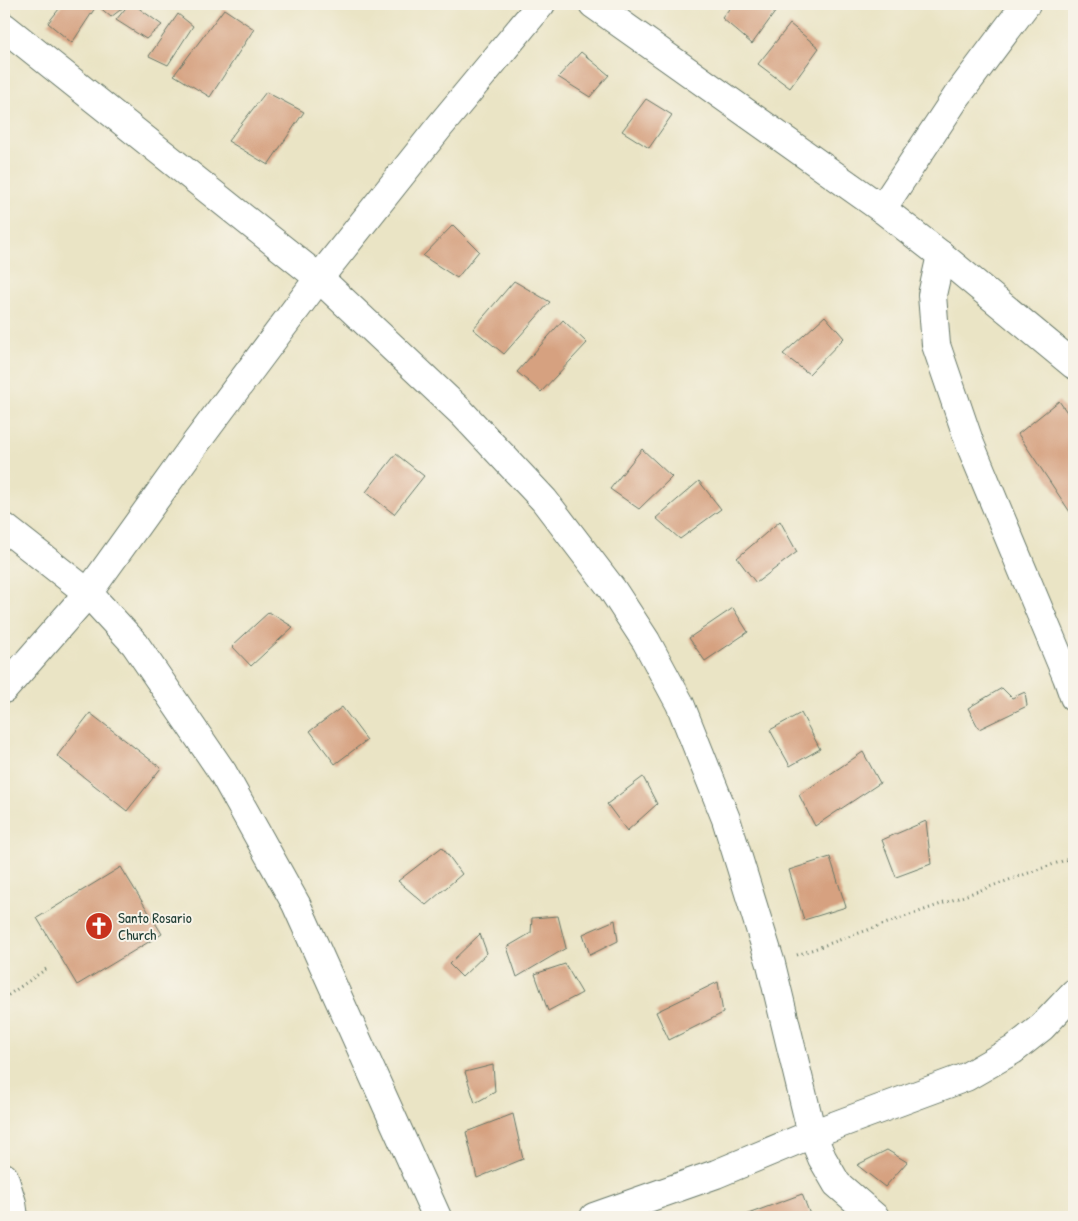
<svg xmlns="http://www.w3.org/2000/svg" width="1078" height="1221" viewBox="0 0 1078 1221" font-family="'Patrick Hand',sans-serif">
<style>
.building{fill:#d6a180}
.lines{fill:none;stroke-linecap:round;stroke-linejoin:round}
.minor-casing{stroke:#667767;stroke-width:30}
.path{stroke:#667767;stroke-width:3;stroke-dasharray:1 4;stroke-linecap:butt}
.minor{stroke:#fff;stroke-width:28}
.labels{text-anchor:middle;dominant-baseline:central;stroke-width:4;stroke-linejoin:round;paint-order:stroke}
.poi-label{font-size:15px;fill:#1f3d34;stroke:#f7f3e8;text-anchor:start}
</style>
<rect width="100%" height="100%" fill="#f7f3e8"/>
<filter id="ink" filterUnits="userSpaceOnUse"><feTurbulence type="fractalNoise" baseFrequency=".02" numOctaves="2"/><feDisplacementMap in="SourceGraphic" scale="10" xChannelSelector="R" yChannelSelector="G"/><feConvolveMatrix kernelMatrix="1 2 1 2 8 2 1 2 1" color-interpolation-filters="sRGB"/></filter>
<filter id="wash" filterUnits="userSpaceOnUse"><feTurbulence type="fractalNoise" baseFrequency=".0096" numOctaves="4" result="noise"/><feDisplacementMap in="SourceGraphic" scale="20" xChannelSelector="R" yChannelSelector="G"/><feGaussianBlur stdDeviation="1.12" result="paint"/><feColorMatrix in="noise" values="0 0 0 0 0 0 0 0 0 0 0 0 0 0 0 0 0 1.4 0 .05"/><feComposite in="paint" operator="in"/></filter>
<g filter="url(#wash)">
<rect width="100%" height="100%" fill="#eae4c5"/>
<g id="blocks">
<!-- building -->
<g class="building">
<path d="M 63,4 L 128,4 L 111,17 L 97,5 L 72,43 L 48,23 Z"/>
<path d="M 129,4 L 133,4 L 162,25 L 146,39 L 116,20 Z"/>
<path d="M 733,4 L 781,4 L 752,44 L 722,18 Z"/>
<path d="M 224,9 L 254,29 L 210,97 L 174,75 Z"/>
<path d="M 178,14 L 193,26 L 168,65 L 149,56 Z"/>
<path d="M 790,24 L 819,48 L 790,88 L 758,64 Z"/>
<path d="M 581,52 L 609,75 L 590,97 L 558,77 Z"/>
<path d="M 266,92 L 304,112 L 268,165 L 228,141 Z"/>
<path d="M 646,99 L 672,115 L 649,148 L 622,131 Z"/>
<path d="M 453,225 L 479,251 L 457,278 L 423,256 Z"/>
<path d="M 514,281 L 550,302 L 504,354 L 473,329 Z"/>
<path d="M 825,316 L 844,338 L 809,374 L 783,354 Z"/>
<path d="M 563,320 L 587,343 L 541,392 L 517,372 Z"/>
<path d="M 1059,401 L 1074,422 L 1074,518 L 1018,434 Z"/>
<path d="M 642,449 L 672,477 L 639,509 L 610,489 Z"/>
<path d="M 396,454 L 424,476 L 394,514 L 366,492 Z"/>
<path d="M 699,481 L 721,509 L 680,539 L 656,518 Z"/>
<path d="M 780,521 L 797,552 L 756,583 L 737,558 Z"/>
<path d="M 733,608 L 748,632 L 705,661 L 689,638 Z"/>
<path d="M 269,612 L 293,627 L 251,666 L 232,646 Z"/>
<path d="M 1002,688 L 1012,698 L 1025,692 L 1027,706 L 979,729 L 968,708 Z"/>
<path d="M 342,707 L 367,740 L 335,764 L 310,731 Z"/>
<path d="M 90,713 L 161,768 L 127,811 L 57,756 Z"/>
<path d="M 801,713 L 820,749 L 790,766 L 770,730 Z"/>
<path d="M 863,752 L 880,783 L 815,826 L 799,795 Z"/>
<path d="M 643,777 L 657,804 L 627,831 L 607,804 Z"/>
<path d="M 926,821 L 931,864 L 896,877 L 882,840 Z"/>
<path d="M 442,847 L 462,874 L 426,905 L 398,881 Z"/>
<path d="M 830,857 L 846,907 L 804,920 L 789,870 Z"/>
<path d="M 121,867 L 162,934 L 77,985 L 37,918 Z"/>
<path d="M 558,916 L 566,948 L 517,977 L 507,947 L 531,933 L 532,918 Z"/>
<path d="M 615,920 L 618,941 L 590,955 L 583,934 Z"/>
<path d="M 480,934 L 487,953 L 462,977 L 449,964 Z"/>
<path d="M 565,964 L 582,993 L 548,1011 L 535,974 Z"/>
<path d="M 718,982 L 723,1013 L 669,1040 L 656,1012 Z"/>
<path d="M 493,1065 L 495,1092 L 475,1103 L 465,1072 Z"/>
<path d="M 513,1114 L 523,1159 L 477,1178 L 466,1132 Z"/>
<path d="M 887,1150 L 907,1162 L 885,1187 L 857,1165 Z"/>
<path d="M 802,1194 L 811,1217 L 740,1217 Z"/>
</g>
</g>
</g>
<g filter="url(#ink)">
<use href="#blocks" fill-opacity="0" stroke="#667767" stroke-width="1"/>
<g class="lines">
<!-- minor casing -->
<g class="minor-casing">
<g id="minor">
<path d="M 593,4 L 882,209 L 941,255 L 1074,365"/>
<path d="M 4,27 L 319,278 L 462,413 L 544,500 L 612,589 L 646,641 L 680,704 L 726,819 L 771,964 L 812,1134 L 822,1158 L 837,1184 L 875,1217"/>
<path d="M 882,209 L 957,96 L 1026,4"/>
<path d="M 941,255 L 932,295 L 936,345 L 970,444 L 1067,677 L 1074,697"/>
<path d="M 4,527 L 88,593 L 135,644 L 223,773 L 296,904 L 437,1217"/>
<path d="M 4,689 L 88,593 L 195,444 L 319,278 L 440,126 L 541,4"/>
<path d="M 4,1177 L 12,1203 L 14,1217"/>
<path d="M 594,1217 L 716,1174 L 812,1134 L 966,1077 L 1013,1050 L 1042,1027 L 1074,993"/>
</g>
</g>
<!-- path -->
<g class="path">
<path d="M 797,955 L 1074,857"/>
<path d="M 4,998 L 49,967"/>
</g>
<!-- minor -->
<use href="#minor" class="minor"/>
</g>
</g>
<!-- icons -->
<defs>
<g id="church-disc" transform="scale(1.4375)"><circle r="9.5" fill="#c8321e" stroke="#f7f3e8"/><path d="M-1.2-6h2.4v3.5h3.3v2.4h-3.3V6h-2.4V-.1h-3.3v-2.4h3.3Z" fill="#fff"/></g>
</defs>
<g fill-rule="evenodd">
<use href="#church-disc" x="99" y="926"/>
</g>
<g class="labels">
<!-- poi labels -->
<g class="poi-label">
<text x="118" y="917">Santo Rosario<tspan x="118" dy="17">Church</tspan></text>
</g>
</g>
<!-- margin -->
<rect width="1078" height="1221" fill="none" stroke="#f7f3e8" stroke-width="20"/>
</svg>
